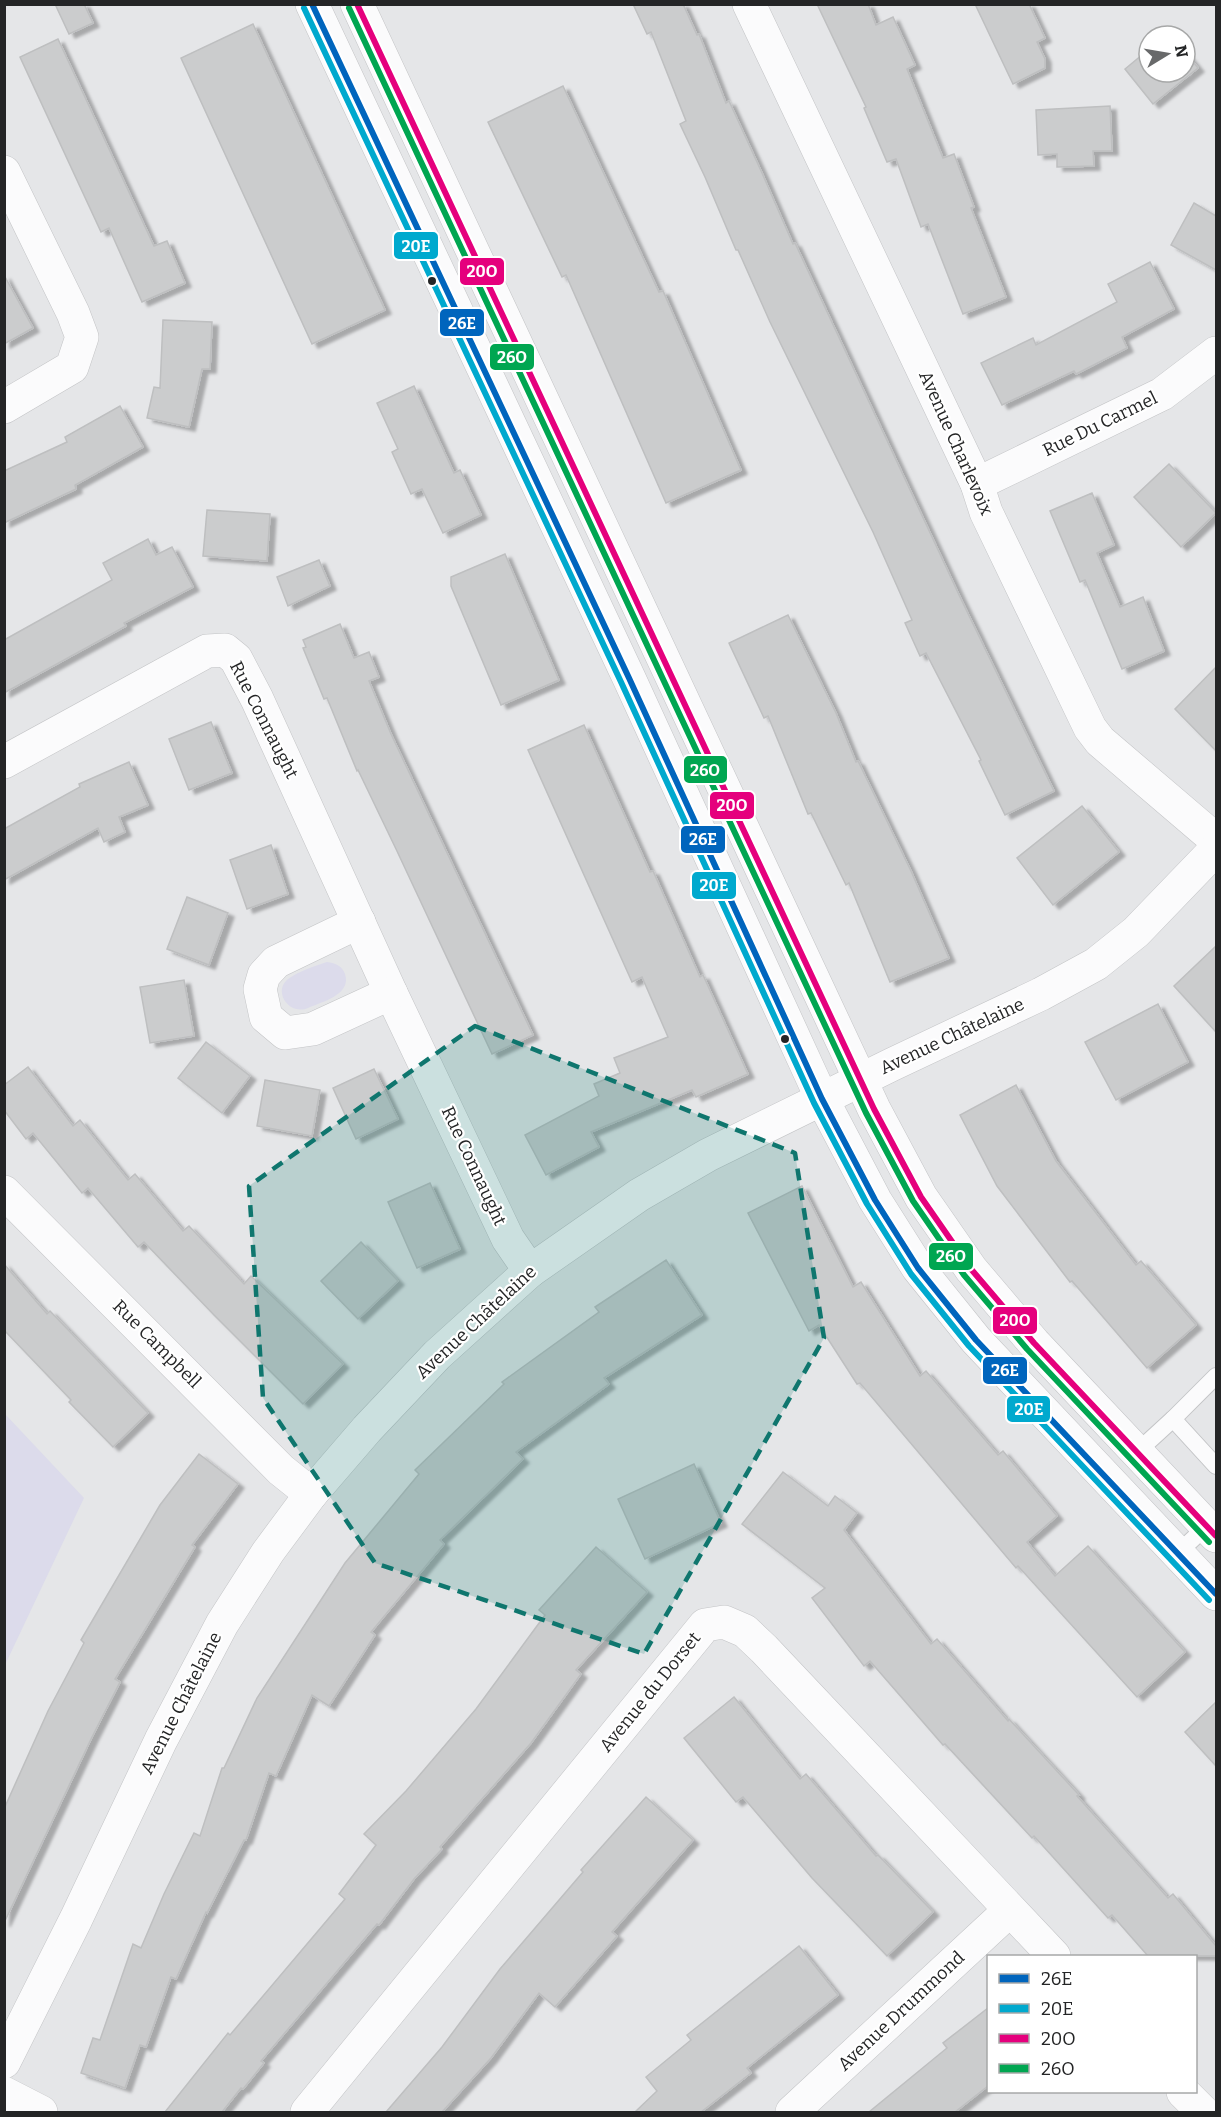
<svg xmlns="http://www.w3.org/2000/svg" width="1221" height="2117" viewBox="0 0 1221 2117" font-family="Bitter,serif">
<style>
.green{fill:#dcdbeb}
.building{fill:#cbcccd;stroke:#bebfc0;stroke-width:1.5;filter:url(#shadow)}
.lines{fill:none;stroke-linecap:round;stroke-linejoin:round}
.lane-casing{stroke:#c3c4c6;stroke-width:18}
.street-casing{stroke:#c3c4c6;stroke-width:34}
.secondary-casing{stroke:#c3c4c6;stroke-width:34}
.lane{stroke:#fbfbfc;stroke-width:16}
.street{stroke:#fbfbfc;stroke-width:33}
.secondary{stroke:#fbfbfc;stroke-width:33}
.bus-1-casing{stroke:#fff;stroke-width:10}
.bus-2-casing{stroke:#fff;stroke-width:10}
.bus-3-casing{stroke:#fff;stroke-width:10}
.bus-4-casing{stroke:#fff;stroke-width:10}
.bus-1{stroke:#0065bd;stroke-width:6}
.bus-2{stroke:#00a9ce;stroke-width:6}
.bus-3{stroke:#e5007d;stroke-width:6}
.bus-4{stroke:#00a651;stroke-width:6}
.marked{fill:#0f766e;fill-opacity:0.2;stroke:#0f766e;stroke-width:4.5;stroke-dasharray:12 8;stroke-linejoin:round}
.bus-dot{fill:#242526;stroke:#fff;stroke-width:2}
.labels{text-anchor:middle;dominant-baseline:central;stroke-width:4.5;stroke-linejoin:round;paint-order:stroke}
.street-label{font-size:18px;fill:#242526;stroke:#fff}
.line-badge{stroke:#fff;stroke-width:2}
.badge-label{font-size:16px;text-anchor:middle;font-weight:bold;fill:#fff}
</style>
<defs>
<filter id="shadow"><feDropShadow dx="6" dy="4" stdDeviation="1.5" flood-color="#0004"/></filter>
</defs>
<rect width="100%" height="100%" fill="#e5e6e8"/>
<!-- green -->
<g class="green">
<path d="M 327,962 C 336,963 342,966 345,974 C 352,995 321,1002 308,1008 C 290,1016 272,992 288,979 C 299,971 315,966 327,962 Z"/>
<path d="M 5,1414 L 84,1498 L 5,1665 Z"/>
</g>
<!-- building -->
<g class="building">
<path d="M 55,4 L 84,4 L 93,23 L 69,34 Z"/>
<path d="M 633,4 L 683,4 L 697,35 L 699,34 L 726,103 L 729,101 L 762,173 L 793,244 L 795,243 L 960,597 L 1054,791 L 1005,815 L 979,761 L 981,760 L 926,653 L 920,656 L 905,623 L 912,620 L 873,532 L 770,322 L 738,250 L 736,250 L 705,177 L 680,124 L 686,121 L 651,32 L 647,34 Z"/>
<path d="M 817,4 L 868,4 L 876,25 L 893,17 L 915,65 L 907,69 L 943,158 L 954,154 L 974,207 L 971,208 L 1006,297 L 963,314 L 928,224 L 921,227 L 896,159 L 887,162 L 864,108 L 866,107 Z"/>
<path d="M 975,4 L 1029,4 L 1045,38 L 1037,42 L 1045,59 L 1045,68 L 1013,84 Z"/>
<path d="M 253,24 L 385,310 L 312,344 L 181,58 Z"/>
<path d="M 58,39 L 154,246 L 167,241 L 185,283 L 142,302 L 109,228 L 101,232 L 20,57 Z"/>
<path d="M 1149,49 L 1149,72 L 1185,72 L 1185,52 L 1198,68 L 1153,104 L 1125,69 Z"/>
<path d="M 563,86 L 659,292 L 663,291 L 741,470 L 666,503 L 566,275 L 562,277 L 488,122 Z"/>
<path d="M 1110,106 L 1112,151 L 1093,151 L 1094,166 L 1057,167 L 1057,154 L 1038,155 L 1036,110 Z"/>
<path d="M 1194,203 L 1216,216 L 1216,270 L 1171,245 Z"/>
<path d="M 1150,262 L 1174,309 L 1122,337 L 1127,348 L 1076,374 L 1074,371 L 1002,405 L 981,363 L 1033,338 L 1036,345 L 1117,302 L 1108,284 Z"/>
<path d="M 4,275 L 33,328 L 4,344 Z"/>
<path d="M 163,320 L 212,322 L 210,369 L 202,369 L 189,427 L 147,418 L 154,387 L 160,388 Z"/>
<path d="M 414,386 L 454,473 L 460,470 L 481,515 L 443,533 L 422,489 L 411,494 L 392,452 L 398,449 L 377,403 Z"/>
<path d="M 120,406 L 143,447 L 75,485 L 76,489 L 4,523 L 4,471 L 67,442 L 65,437 Z"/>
<path d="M 1169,464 L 1216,513 L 1181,547 L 1134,497 Z"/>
<path d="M 1092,493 L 1114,545 L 1097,553 L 1120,607 L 1143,597 L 1164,651 L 1122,669 L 1085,580 L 1080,582 L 1050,511 Z"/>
<path d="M 207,510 L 270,514 L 267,561 L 203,556 Z"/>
<path d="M 148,539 L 156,555 L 172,547 L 193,587 L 124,623 L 126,626 L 4,693 L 4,640 L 112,580 L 103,563 Z"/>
<path d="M 505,554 L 559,680 L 501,705 L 451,586 L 451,577 Z"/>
<path d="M 319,560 L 330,586 L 288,606 L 277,577 Z"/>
<path d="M 788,615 L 836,713 L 856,762 L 858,761 L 911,871 L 949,958 L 890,982 L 849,883 L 846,885 L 811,813 L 808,814 L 768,716 L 764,718 L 729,643 Z"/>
<path d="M 340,624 L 354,658 L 369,652 L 379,677 L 369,681 L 391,734 L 533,1035 L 492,1054 L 396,849 L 358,770 L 357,771 L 327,698 L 324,699 L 303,648 L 306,647 L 303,640 Z"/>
<path d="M 1216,667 L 1216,751 L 1175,709 Z"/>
<path d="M 211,722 L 232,773 L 189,790 L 169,739 Z"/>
<path d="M 584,725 L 650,872 L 653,871 L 700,977 L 703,975 L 748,1074 L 696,1097 L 692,1090 L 591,1132 L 599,1147 L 546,1175 L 525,1135 L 599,1096 L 594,1084 L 620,1073 L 614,1058 L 668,1037 L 642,977 L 632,982 L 528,750 Z"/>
<path d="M 129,762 L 148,805 L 119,817 L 125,832 L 104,842 L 98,828 L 4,880 L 4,829 L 80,787 L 79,784 Z"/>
<path d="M 1082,806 L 1119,852 L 1053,905 L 1017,858 Z"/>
<path d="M 271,845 L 288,894 L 247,909 L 230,860 Z"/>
<path d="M 187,897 L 228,913 L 209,965 L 167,949 Z"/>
<path d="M 1216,946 L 1216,1032 L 1174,986 Z"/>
<path d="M 184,980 L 194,1036 L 150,1043 L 140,987 Z"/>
<path d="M 1158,1004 L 1188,1062 L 1116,1100 L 1085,1042 Z"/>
<path d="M 206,1042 L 250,1076 L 222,1113 L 178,1078 Z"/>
<path d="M 28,1067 L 73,1126 L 80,1120 L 128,1180 L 135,1174 L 183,1231 L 189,1226 L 244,1284 L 251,1276 L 343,1364 L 303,1404 L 214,1315 L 144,1242 L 138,1247 L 88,1188 L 82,1193 L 33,1133 L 26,1139 L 4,1110 L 4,1085 Z"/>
<path d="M 374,1069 L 398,1119 L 356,1139 L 333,1088 Z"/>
<path d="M 265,1080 L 320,1090 L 312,1136 L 257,1126 Z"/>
<path d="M 1016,1085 L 1056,1161 L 1136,1265 L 1141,1261 L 1196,1325 L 1147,1368 L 1072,1281 L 1070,1282 L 997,1186 L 960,1115 Z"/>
<path d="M 430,1183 L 460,1249 L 417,1268 L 388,1202 Z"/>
<path d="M 802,1186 L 853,1287 L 861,1282 L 920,1376 L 926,1371 L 998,1455 L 1003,1451 L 1057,1516 L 1027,1542 L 1055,1576 L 1088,1546 L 1185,1652 L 1137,1697 L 1018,1566 L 1016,1568 L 860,1383 L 857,1384 L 819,1325 L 809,1331 L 748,1213 Z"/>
<path d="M 361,1242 L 398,1281 L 358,1319 L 321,1281 Z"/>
<path d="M 666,1260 L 702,1315 L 604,1378 L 609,1384 L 516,1452 L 523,1459 L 440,1540 L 444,1544 L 371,1632 L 375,1635 L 329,1706 L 312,1695 L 276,1776 L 269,1773 L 246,1840 L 244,1840 L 207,1913 L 206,1912 L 176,1979 L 171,1977 L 146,2047 L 140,2045 L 125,2088 L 81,2073 L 93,2038 L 100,2040 L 133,1944 L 141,1948 L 164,1894 L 194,1833 L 200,1836 L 222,1768 L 224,1768 L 257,1698 L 345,1563 L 419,1474 L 415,1470 L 504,1384 L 502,1382 L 599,1312 L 595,1307 Z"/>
<path d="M 4,1264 L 47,1314 L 50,1311 L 148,1413 L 113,1447 L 69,1402 L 71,1400 L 4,1330 Z"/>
<path d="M 199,1454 L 238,1484 L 192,1545 L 195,1547 L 115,1679 L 120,1682 L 92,1737 L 4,1923 L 4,1809 L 48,1711 L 84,1643 L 81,1640 L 160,1505 Z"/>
<path d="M 694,1464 L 721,1523 L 645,1559 L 618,1499 Z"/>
<path d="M 783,1472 L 828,1506 L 835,1496 L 857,1513 L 844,1530 L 931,1644 L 937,1639 L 1008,1721 L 1009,1719 L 1079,1795 L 1077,1796 L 1168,1898 L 1173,1894 L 1216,1946 L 1216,1956 L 1148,1956 L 1112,1915 L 1108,1918 L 1034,1836 L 1032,1838 L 945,1744 L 943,1745 L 870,1661 L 864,1666 L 812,1598 L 825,1588 L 742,1524 Z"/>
<path d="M 596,1547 L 647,1592 L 576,1670 L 581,1674 L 531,1743 L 440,1847 L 442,1849 L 414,1879 L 379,1925 L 377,1924 L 261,2061 L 264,2063 L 243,2089 L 241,2088 L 222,2112 L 165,2112 L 228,2033 L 230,2035 L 345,1899 L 339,1894 L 376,1845 L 364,1834 L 406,1791 L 476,1709 L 545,1615 L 539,1610 Z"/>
<path d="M 734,1697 L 800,1779 L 806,1774 L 876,1856 L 878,1855 L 933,1912 L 887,1956 L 812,1878 L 743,1797 L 736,1802 L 684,1738 Z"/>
<path d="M 1216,1702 L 1216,1766 L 1185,1732 Z"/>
<path d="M 646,1797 L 693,1840 L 612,1932 L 617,1936 L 555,2007 L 539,1993 L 491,2058 L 442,2112 L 386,2112 L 442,2047 L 500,1969 L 583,1872 L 581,1870 Z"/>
<path d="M 799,1946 L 838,1995 L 747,2068 L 751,2073 L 701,2112 L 635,2112 L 657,2091 L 646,2077 L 691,2040 L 687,2035 Z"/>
<path d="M 988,2008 L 988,2086 L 955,2112 L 869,2112 L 947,2048 L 943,2043 Z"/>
</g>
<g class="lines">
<!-- lane casing -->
<g class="lane-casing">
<g id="lane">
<path d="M 1216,1376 L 1173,1419 L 1216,1466"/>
<path d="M 1137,1452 L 1173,1419"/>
<path d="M 1178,1553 L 1211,1522"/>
</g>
</g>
<!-- street casing -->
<g class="street-casing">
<g id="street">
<path d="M 749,4 L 977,484 L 986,512 L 1090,728 L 1100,741 L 1216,840"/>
<path d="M 4,172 L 73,313 L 82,337 L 72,367 L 4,407"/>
<path d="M 977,484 L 1162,394 L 1216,353"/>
<path d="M 4,762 L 207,651 L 225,650 L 236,659 L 257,699 L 391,993 L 508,1239 L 530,1271"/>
<path d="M 359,922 L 276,962 L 264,975 L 260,989 L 266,1017 L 285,1033 L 313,1029 L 391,993"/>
<path d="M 4,1192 L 281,1470 L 311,1494"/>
<path d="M 4,2062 L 76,1919 L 161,1740 L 222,1624 L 268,1552 L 311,1494 L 367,1429 L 437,1355 L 530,1271 L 639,1195 L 708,1155 L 893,1064 L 1041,994 L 1096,964 L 1136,932 L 1216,849"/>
<path d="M 1183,2092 L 1203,2112"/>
<path d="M 4,2093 L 41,2112"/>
<path d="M 307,2112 L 705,1625 L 724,1622 L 745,1631 L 764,1649 L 1054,1956"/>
<path d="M 792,2112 L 1010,1910"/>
</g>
</g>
<!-- secondary casing -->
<g class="secondary-casing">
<g id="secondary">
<path d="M 312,4 L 629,678 L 822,1099 L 875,1200 L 918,1268 L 976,1340 L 1216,1594"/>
<path d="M 357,4 L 874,1109 L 921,1197 L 971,1269 L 1034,1343 L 1216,1536"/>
</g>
</g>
<!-- lane -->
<use href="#lane" class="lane"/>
<!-- street -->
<use href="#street" class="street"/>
<!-- secondary -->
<use href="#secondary" class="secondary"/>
<!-- bus-1 casing -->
<g class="bus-1-casing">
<path id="bus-1" d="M 312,4 L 629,678 L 822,1099 L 875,1200 L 918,1268 L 976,1340 L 1216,1594"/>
</g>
<!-- bus-2 casing -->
<g class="bus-2-casing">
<path id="bus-2" d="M 304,8 L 621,682 L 814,1103 L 867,1204 L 911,1274 L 969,1346 L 1209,1600"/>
</g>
<!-- bus-3 casing -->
<g class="bus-3-casing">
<path id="bus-3" d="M 357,4 L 874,1109 L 921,1197 L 971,1269 L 1034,1343 L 1216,1536"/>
</g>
<!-- bus-4 casing -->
<g class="bus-4-casing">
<path id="bus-4" d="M 349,8 L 866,1113 L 913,1201 L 964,1275 L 1027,1349 L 1209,1542"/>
</g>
<!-- bus-1 -->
<use href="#bus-1" class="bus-1"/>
<!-- bus-2 -->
<use href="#bus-2" class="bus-2"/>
<!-- bus-3 -->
<use href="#bus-3" class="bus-3"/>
<!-- bus-4 -->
<use href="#bus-4" class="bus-4"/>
</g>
<!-- marked area -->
<path class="marked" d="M 475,1026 L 795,1153 L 824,1338 L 644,1654 L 375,1563 L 263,1398 L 249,1186 Z"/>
<!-- markers -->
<g class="bus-dot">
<circle cx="432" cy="281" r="5"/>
<circle cx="785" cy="1039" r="5"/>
</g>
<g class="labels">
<!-- street labels -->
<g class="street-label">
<text transform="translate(1100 424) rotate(-26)">Rue Du Carmel</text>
<text transform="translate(956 443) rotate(66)">Avenue Charlevoix</text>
<text transform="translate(264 720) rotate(63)">Rue Connaught</text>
<text transform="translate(952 1036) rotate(-25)">Avenue Châtelaine</text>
<text transform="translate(474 1166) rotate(65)">Rue Connaught</text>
<text transform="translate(476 1322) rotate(-43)">Avenue Châtelaine</text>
<text transform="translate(157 1344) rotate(45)">Rue Campbell</text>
<text transform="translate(650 1692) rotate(-51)">Avenue du Dorset</text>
<text transform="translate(181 1703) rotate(-63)">Avenue Châtelaine</text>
<text transform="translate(901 2011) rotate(-43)">Avenue Drummond</text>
</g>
</g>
<g class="line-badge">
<rect x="393" y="231" width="46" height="29" rx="6" fill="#00a9ce"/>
<rect x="459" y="257" width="46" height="29" rx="6" fill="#e5007d"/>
<rect x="439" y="308" width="46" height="29" rx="6" fill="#0065bd"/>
<rect x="489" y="343" width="46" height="28" rx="6" fill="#00a651"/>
<rect x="683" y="755" width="45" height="29" rx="6" fill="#00a651"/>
<rect x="709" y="791" width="46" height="29" rx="6" fill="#e5007d"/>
<rect x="680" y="825" width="46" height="29" rx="6" fill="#0065bd"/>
<rect x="691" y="871" width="46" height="29" rx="6" fill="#00a9ce"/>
<rect x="928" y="1242" width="46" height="29" rx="6" fill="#00a651"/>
<rect x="992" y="1306" width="46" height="29" rx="6" fill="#e5007d"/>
<rect x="982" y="1356" width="46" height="29" rx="6" fill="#0065bd"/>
<rect x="1006" y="1395" width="45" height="28" rx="6" fill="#00a9ce"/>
</g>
<g class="badge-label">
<text x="416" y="252">20E</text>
<text x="482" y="277">20O</text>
<text x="462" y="329">26E</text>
<text x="512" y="363">26O</text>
<text x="705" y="776">26O</text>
<text x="732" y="811">20O</text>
<text x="703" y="845">26E</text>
<text x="714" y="891">20E</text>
<text x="951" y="1262">26O</text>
<text x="1015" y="1326">20O</text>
<text x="1005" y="1376">26E</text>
<text x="1029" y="1415">20E</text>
</g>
<!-- border -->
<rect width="1221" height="2117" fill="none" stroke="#242526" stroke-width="12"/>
<!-- legend -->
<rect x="987" y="1955" width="210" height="138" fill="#ffffff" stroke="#a7a8a8" stroke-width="1.5"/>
<rect x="999" y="1974" width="30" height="9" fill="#0065bd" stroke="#a7a8a8" stroke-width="1.5"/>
<text x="1041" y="1985" font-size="18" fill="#242526">26E</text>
<rect x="999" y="2004" width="30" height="9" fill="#00a9ce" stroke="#a7a8a8" stroke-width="1.5"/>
<text x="1041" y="2015" font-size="18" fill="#242526">20E</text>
<rect x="999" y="2034" width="30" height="9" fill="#e5007d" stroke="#a7a8a8" stroke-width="1.5"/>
<text x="1041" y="2045" font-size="18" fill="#242526">20O</text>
<rect x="999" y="2064" width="30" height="9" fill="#00a651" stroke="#a7a8a8" stroke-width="1.5"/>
<text x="1041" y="2075" font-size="18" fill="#242526">26O</text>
<!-- north arrow -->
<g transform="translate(1167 54) rotate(79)"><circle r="28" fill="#ffffff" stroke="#a7a8a8" stroke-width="1.5"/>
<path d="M0-4.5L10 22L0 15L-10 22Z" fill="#68696a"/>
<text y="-9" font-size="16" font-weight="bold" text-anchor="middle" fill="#242526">N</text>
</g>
</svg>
